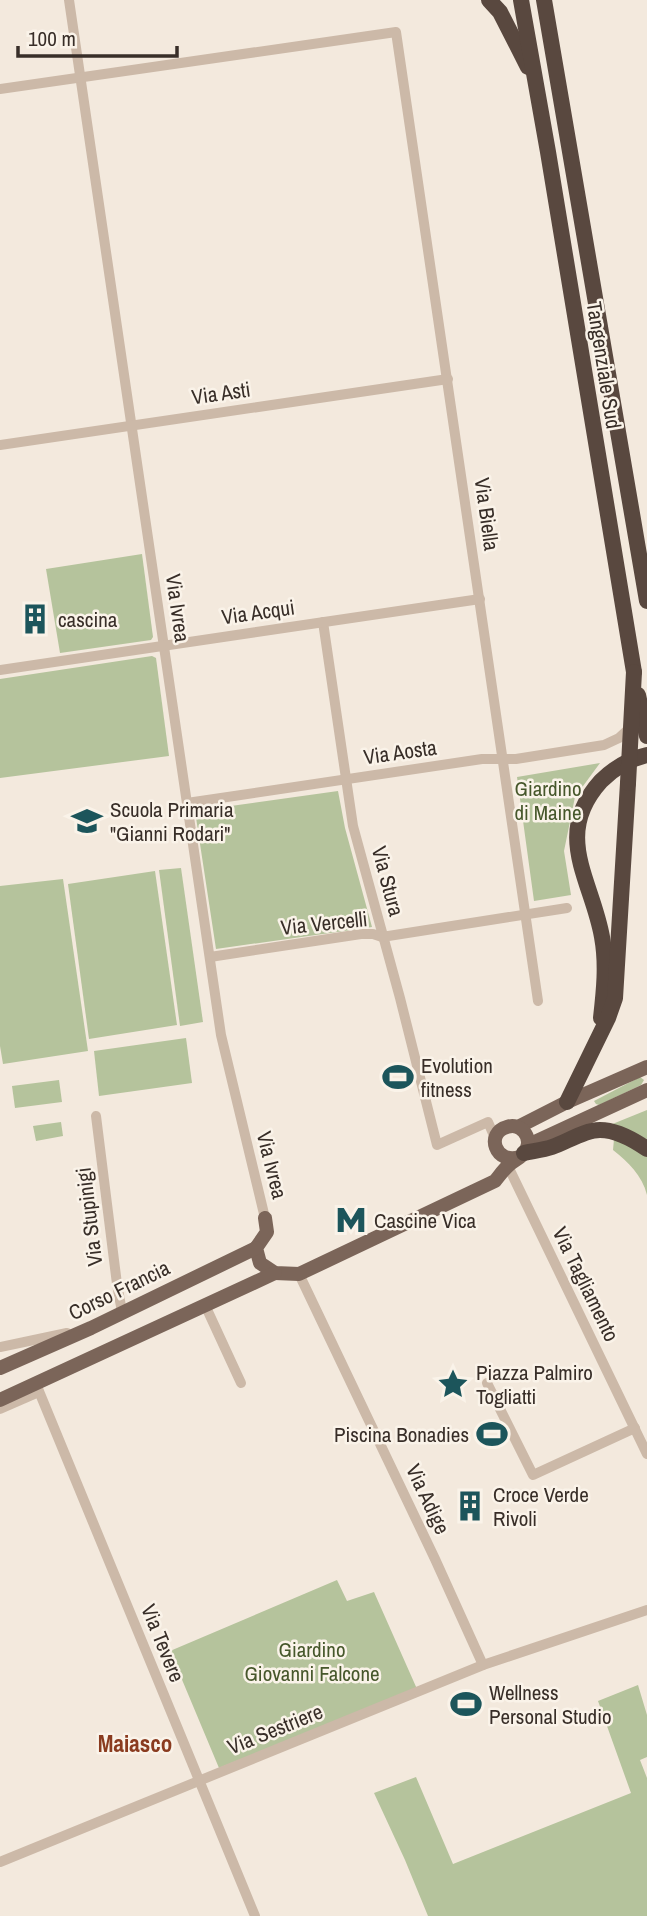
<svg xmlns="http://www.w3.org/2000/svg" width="647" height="1916" viewBox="0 0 647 1916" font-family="'Archivo Narrow',sans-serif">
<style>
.green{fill:#b5c39c}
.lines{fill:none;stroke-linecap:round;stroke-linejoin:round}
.minor{stroke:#ccb9a8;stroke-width:10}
.major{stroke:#7b6559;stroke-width:14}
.highway{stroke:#59483f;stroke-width:16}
.highway-bridge{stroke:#59483f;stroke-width:16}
.labels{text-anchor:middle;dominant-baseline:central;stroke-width:5;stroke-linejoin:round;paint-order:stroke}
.street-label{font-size:21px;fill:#382e28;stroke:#faf3e9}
.poi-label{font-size:21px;fill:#382e28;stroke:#faf3e9;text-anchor:start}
.park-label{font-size:21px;fill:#46572b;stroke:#faf3e9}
.neighbourhood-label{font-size:23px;font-weight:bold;fill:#8a3b1f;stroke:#faf3e9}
</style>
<rect width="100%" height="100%" fill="#f3e9dd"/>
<!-- green -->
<g class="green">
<path d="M 142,554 L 153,637 L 151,640 L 60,653 L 46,569 Z"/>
<path d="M 152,656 L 156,658 L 169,756 L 0,778 L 0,679 Z"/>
<path d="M 600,763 L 575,797 L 564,851 L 571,895 L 534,901 L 517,777 Z"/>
<path d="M 338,791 L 345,828 L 372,927 L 216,949 L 195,811 Z"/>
<path d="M 181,868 L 203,1022 L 180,1026 L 159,870 Z"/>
<path d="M 155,871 L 177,1025 L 89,1039 L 68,884 Z"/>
<path d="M 63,879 L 88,1051 L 3,1064 L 0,1046 L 0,886 Z"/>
<path d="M 186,1038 L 192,1083 L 99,1096 L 94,1051 Z"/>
<path d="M 640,1077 L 644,1080 L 641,1085 L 635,1088 L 599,1105 L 596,1104 L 594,1101 Z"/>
<path d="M 59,1080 L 62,1102 L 15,1108 L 12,1086 Z"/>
<path d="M 647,1110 L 647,1139 L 610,1125 Z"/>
<path d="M 61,1122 L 63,1136 L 36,1141 L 33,1126 Z"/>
<path d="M 614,1139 L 629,1145 L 647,1157 L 647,1195 C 642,1175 628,1162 613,1150 Z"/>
<path d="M 337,1580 L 347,1601 L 374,1592 L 417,1689 L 219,1768 L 170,1651 Z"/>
<path d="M 638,1685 L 647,1715 L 647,1757 L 640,1760 L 647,1778 L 647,1916 L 428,1916 L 405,1860 L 374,1793 L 416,1777 L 453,1864 L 631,1793 L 598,1701 Z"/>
</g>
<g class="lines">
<!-- minor -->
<g class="minor">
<path d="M 69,0 L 221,1035 L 265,1218"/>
<path d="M 0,89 L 396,32 L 538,1001"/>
<path d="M 0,445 L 448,379"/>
<path d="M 323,622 L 353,826 L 400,998 L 437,1145 L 488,1122 L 495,1138"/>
<path d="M 0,670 L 480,599"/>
<path d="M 187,803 L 482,759 L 516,759 L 604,745 L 619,738 L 632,726"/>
<path d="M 210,957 L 361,934 L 373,934 L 382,937 L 567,908"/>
<path d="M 96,1116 L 117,1284 L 122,1312"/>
<path d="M 505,1160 L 647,1454"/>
<path d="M 299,1274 L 435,1559 L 483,1665"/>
<path d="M 205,1305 L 241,1383"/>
<path d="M 0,1347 L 67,1333"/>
<path d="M 487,1383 L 533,1475 L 635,1428"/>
<path d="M 36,1384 L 255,1916"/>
<path d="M 0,1409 L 39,1392"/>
<path d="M 0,1862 L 483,1665 L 647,1610"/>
</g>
<!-- major -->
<g class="major">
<path d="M 518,1127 L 567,1102 L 647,1067"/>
<path d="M 528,1145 L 647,1090"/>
<path d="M 265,1218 L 267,1232 L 256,1248 L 260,1263 L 275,1273 L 299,1274 L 495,1181 C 500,1175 504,1169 510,1164 C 515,1160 523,1157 526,1150 C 533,1137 520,1122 507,1127 C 485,1133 495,1165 520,1157"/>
<path d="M 0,1368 L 91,1328 L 256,1248"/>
<path d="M 0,1400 L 275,1273"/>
</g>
<!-- highway -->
<g class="highway">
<path d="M 489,0 L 500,12 L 528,67"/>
<path d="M 521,0 L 548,152 L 634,672"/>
<path d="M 544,0 L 647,601"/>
<path d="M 601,1018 C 604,991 607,964 602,937 C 592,880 552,835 601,781 C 614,768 629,759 647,755"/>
<path d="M 567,1102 L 608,1018 L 615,998 L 628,783"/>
<path d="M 524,1153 C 533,1151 543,1150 552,1147 C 567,1142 584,1130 600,1130 C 617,1130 634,1140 647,1149"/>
</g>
<!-- highway-bridge -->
<g class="highway-bridge">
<path d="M 638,695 L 647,736"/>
<path d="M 628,783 L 634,672"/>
</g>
</g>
<!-- icons -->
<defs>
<g id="building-bare" transform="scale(2.415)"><path d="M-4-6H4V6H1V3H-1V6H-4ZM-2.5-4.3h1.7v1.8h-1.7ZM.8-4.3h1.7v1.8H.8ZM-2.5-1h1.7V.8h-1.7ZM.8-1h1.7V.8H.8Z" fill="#1c555b" stroke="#faf3e9" stroke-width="2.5" paint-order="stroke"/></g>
<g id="school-bare" transform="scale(2.415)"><path d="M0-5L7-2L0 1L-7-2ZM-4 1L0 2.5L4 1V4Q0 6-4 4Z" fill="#1c555b" stroke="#faf3e9" stroke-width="2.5" paint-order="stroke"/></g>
<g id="stadium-bare" transform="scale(2.415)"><path d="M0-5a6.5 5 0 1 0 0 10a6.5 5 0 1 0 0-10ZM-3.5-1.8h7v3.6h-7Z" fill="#1c555b" stroke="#faf3e9" stroke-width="2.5" paint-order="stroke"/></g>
<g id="metro-bare" transform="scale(2.415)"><path d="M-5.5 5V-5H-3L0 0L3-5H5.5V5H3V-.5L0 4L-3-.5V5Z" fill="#1c555b" stroke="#faf3e9" stroke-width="2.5" paint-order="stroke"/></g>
<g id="sight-bare" transform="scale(2.415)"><path d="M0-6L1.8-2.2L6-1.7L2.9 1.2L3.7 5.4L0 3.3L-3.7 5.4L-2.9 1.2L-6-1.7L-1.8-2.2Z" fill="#1c555b" stroke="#faf3e9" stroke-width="2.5" paint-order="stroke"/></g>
</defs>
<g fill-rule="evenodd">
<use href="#building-bare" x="35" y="619"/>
<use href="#school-bare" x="87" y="821"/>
<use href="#stadium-bare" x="398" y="1077"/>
<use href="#metro-bare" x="351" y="1220"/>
<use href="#sight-bare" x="453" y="1384"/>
<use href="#stadium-bare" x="492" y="1434"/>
<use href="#building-bare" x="470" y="1506"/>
<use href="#stadium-bare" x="466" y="1704"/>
</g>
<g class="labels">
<!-- street labels -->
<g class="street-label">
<text transform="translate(604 365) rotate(81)">Tangenziale Sud</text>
<text transform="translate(221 393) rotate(-8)">Via Asti</text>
<text transform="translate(487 514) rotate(82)">Via Biella</text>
<text transform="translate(178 608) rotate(82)">Via Ivrea</text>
<text transform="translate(258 612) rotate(-8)">Via Acqui</text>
<text transform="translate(400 752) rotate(-8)">Via Aosta</text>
<text transform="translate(388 881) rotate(75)">Via Stura</text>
<text transform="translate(324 923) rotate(-6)">Via Vercelli</text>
<text transform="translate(272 1165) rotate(76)">Via Ivrea</text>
<text transform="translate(89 1217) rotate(-97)">Via Stupinigi</text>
<text transform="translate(586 1284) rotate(64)">Via Tagliamento</text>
<text transform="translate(119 1290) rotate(-26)">Corso Francia</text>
<text transform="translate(428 1499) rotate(65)">Via Adige</text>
<text transform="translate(163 1643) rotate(68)">Via Tevere</text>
<text transform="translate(275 1729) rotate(-22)">Via Sestriere</text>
</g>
<!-- poi labels -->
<g class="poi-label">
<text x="58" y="619">cascina</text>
<text x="110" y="809">Scuola Primaria<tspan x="110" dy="24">"Gianni Rodari"</tspan></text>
<text x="421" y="1065">Evolution<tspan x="421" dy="24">fitness</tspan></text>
<text x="374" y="1220">Cascine Vica</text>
<text x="476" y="1372">Piazza Palmiro<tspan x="476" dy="24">Togliatti</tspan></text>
<text x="469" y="1434" text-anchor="end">Piscina Bonadies</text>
<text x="493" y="1494">Croce Verde<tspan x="493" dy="24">Rivoli</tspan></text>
<text x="489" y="1692">Wellness<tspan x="489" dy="24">Personal Studio</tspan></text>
</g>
<!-- park labels -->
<g class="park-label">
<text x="548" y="788">Giardino<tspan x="548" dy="24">di Maine</tspan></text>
<text x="312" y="1649">Giardino<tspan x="312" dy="24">Giovanni Falcone</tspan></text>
</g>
<!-- neighbourhood labels -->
<g class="neighbourhood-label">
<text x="135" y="1743">Maiasco</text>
</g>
</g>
<!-- scale -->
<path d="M18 46v10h159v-10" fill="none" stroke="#382e28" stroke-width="3.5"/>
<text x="28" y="46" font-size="21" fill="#382e28" stroke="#faf3e9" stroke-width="5" paint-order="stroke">100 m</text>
</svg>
